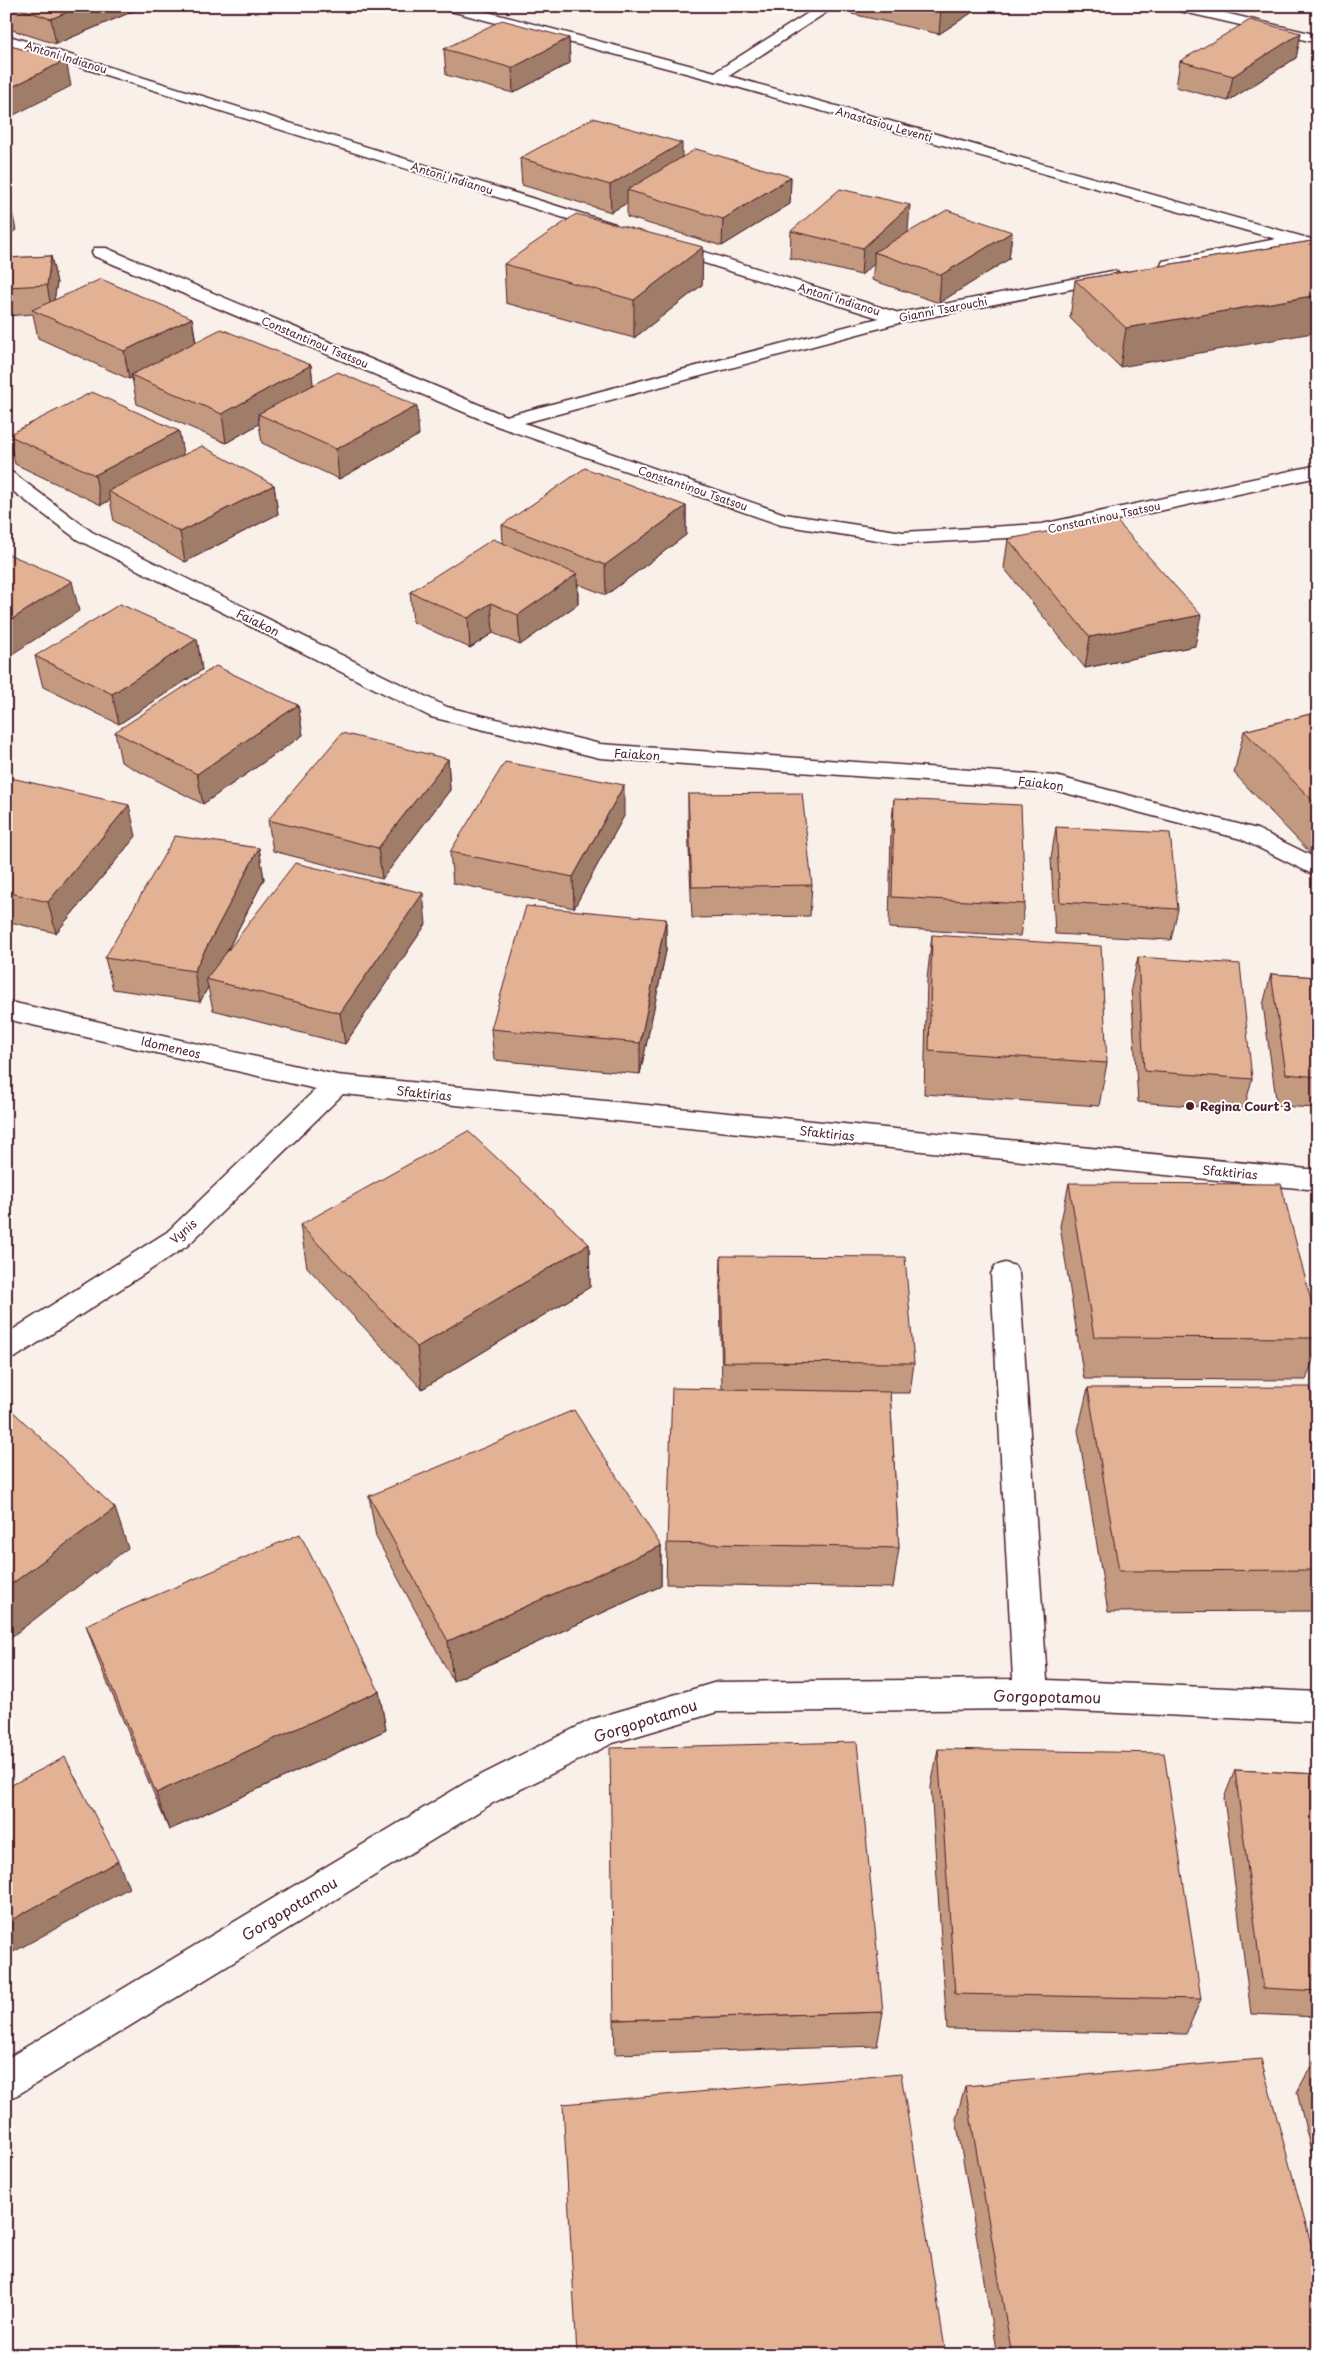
<svg xmlns="http://www.w3.org/2000/svg" width="1324" height="2361" viewBox="0 0 1324 2361" font-family="'Playpen Sans',sans-serif">
<style>
.lines{fill:none;stroke-linecap:round;stroke-linejoin:round}
.minor-casing{stroke:#4a1f2b;stroke-width:3}
.minor{fill:#fff;fill-rule:evenodd}
.wall{fill:#c3997f;stroke:#4a1f2b}
.shaded-wall{fill:#9f7d68;stroke:#4a1f2b}
.building{fill:#e3b294;stroke:#4a1f2b}
.poi-dot{fill:#4a1f2b;stroke:#fff;stroke-width:2}
.labels{text-anchor:middle;dominant-baseline:central;stroke-width:4;stroke-linejoin:round;paint-order:stroke}
.far-street-label{font-size:11px;fill:#4a1f2b;stroke:#fff}
.street-label{font-size:12px;fill:#4a1f2b;stroke:#fff}
.poi-label{font-size:12px;font-weight:bold;fill:#4a1f2b;stroke:#fff;text-anchor:start}
.near-street-label{font-size:15px;fill:#4a1f2b;stroke:#fff}
</style>
<rect width="100%" height="100%" fill="#f9f0ea"/>
<filter id="ink" filterUnits="userSpaceOnUse"><feTurbulence type="fractalNoise" baseFrequency=".02" numOctaves="2"/><feDisplacementMap in="SourceGraphic" scale="10" xChannelSelector="R" yChannelSelector="G"/><feConvolveMatrix kernelMatrix="1 2 1 2 8 2 1 2 1" color-interpolation-filters="sRGB"/></filter>
<g filter="url(#ink)">
<g class="lines">
<!-- minor casing -->
<g class="minor-casing">
<g id="minor">
<path d="M 441,6 L 465,6 L 715,72 L 819,6 L 836,6 L 729,76 L 1318,241 L 1318,251 L 1297,245 L 1169,270 L 1163,269 L 1161,265 L 1163,261 L 1276,239 L 712,80 L 443,9 Z"/>
<path d="M 1169,6 L 1195,6 L 1318,35 L 1318,43 L 1171,9 Z"/>
<path d="M 6,35 L 615,224 L 617,227 L 615,230 L 603,230 L 6,44 Z"/>
<path d="M 666,240 L 899,313 L 1112,271 L 1118,272 L 1121,276 L 1118,280 L 1112,281 L 899,323 L 524,423 L 785,514 L 903,532 L 1042,524 L 1318,465 L 1318,477 L 1042,536 L 903,544 L 781,525 L 497,426 L 94,256 L 92,252 L 94,248 L 106,248 L 506,416 L 879,318 L 660,249 L 658,245 L 660,241 Z"/>
<path d="M 6,471 L 13,473 L 92,532 L 447,707 L 600,744 L 1055,776 L 1257,829 L 1318,859 L 1318,877 L 1241,839 L 1054,790 L 600,758 L 431,717 L 78,540 L 6,486 Z"/>
<path d="M 6,1001 L 337,1075 L 1318,1170 L 1318,1190 L 343,1094 L 187,1246 L 16,1357 L 6,1360 L 6,1334 L 167,1232 L 316,1089 L 6,1019 Z"/>
<path d="M 1005,1263 L 1015,1266 L 1019,1274 L 1047,1680 L 1318,1692 L 1318,1722 L 1031,1709 L 717,1712 L 613,1743 L 491,1804 L 19,2094 L 6,2100 L 6,2059 L 467,1782 L 593,1719 L 717,1682 L 1013,1679 L 991,1274 L 995,1266 Z"/>
</g>
</g>
<!-- minor -->
<use href="#minor" class="minor"/>
</g>
<!-- wall -->
<g class="wall">
<path d="M 6,6 L 142,6 L 143,7 L 56,44 L 6,28 Z"/>
<path d="M 853,6 L 982,6 L 939,34 L 852,14 Z"/>
<path d="M 1301,33 L 1296,58 L 1228,101 L 1176,87 L 1180,61 Z"/>
<path d="M 569,38 L 570,63 L 513,93 L 446,75 L 444,49 Z"/>
<path d="M 520,158 L 682,158 L 791,177 L 790,204 L 722,246 L 627,217 L 627,203 L 611,212 L 522,185 Z"/>
<path d="M 791,231 L 908,232 L 905,234 L 1012,232 L 1009,259 L 939,303 L 872,280 L 874,264 L 861,275 L 790,258 Z"/>
<path d="M 1318,240 L 1120,367 L 1070,318 L 1075,280 Z"/>
<path d="M 703,247 L 702,285 L 634,338 L 506,303 L 504,264 Z"/>
<path d="M 51,256 L 57,283 L 54,300 L 192,318 L 196,342 L 311,365 L 313,385 L 419,435 L 339,479 L 262,443 L 259,424 L 226,443 L 137,404 L 132,378 L 129,379 L 38,338 L 33,314 L 6,316 L 6,258 Z"/>
<path d="M 179,431 L 183,456 L 274,485 L 278,514 L 185,562 L 114,521 L 110,500 L 101,505 L 15,464 L 8,435 Z"/>
<path d="M 686,506 L 686,535 L 606,595 L 578,584 L 578,604 L 520,645 L 493,633 L 470,648 L 413,622 L 410,592 L 503,543 L 502,525 Z"/>
<path d="M 1008,539 L 1195,646 L 1085,668 L 1004,568 Z"/>
<path d="M 197,639 L 202,670 L 119,724 L 43,687 L 35,656 Z"/>
<path d="M 298,705 L 303,735 L 203,804 L 121,762 L 115,732 Z"/>
<path d="M 1318,712 L 1318,855 L 1314,857 L 1234,773 L 1244,731 Z"/>
<path d="M 448,759 L 450,790 L 382,879 L 273,851 L 268,820 Z"/>
<path d="M 6,783 L 136,836 L 56,933 L 6,921 Z"/>
<path d="M 688,794 L 812,885 L 810,916 L 692,918 L 688,825 Z"/>
<path d="M 894,799 L 1025,904 L 1020,936 L 889,928 L 891,830 Z"/>
<path d="M 624,816 L 574,908 L 453,883 L 450,852 Z"/>
<path d="M 1056,827 L 1178,909 L 1171,940 L 1055,934 L 1051,858 Z"/>
<path d="M 259,848 L 264,879 L 225,955 L 426,924 L 345,1044 L 213,1010 L 208,987 L 200,1002 L 113,989 L 105,958 Z"/>
<path d="M 666,919 L 666,951 L 640,1074 L 494,1060 L 491,1029 Z"/>
<path d="M 932,935 L 1107,1063 L 1099,1106 L 924,1094 L 927,979 Z"/>
<path d="M 1138,957 L 1252,1079 L 1244,1110 L 1138,1102 L 1131,988 Z"/>
<path d="M 1271,974 L 1318,977 L 1318,1108 L 1277,1106 L 1263,1005 Z"/>
<path d="M 1069,1183 L 1318,1338 L 1318,1346 L 1306,1380 L 1084,1379 L 1060,1226 Z"/>
<path d="M 300,1225 L 589,1244 L 590,1287 L 422,1389 L 307,1267 Z"/>
<path d="M 721,1256 L 914,1363 L 910,1393 L 890,1393 L 899,1548 L 893,1588 L 666,1584 L 667,1543 L 722,1389 L 720,1287 Z"/>
<path d="M 1088,1388 L 1318,1415 L 1318,1611 L 1108,1612 L 1078,1430 Z"/>
<path d="M 369,1496 L 661,1546 L 661,1586 L 453,1681 L 376,1537 Z"/>
<path d="M 86,1625 L 379,1691 L 386,1730 L 169,1830 L 100,1665 Z"/>
<path d="M 938,1749 L 1201,1999 L 1186,2034 L 947,2029 L 931,1787 Z"/>
<path d="M 1235,1770 L 1318,1774 L 1318,2017 L 1251,2014 L 1224,1798 Z"/>
<path d="M 883,2012 L 877,2046 L 615,2054 L 614,2020 Z"/>
<path d="M 1315,2059 L 1318,2059 L 1318,2181 L 1297,2092 Z"/>
<path d="M 965,2086 L 1318,2355 L 997,2355 L 956,2119 Z"/>
</g>
<!-- shaded-wall -->
<g class="shaded-wall">
<path d="M 81,6 L 142,6 L 143,7 L 56,44 L 51,19 Z"/>
<path d="M 946,6 L 982,6 L 939,34 L 941,9 Z"/>
<path d="M 1301,33 L 1296,58 L 1228,101 L 1233,76 Z"/>
<path d="M 569,38 L 570,63 L 513,93 L 512,68 Z"/>
<path d="M 66,60 L 71,86 L 6,119 L 6,90 Z"/>
<path d="M 682,143 L 682,170 L 627,190 L 627,203 L 611,212 L 610,185 Z"/>
<path d="M 791,177 L 790,204 L 722,246 L 723,219 Z"/>
<path d="M 10,203 L 16,230 L 6,238 L 6,206 Z"/>
<path d="M 910,205 L 908,232 L 883,255 L 874,252 L 874,264 L 861,275 L 863,248 Z"/>
<path d="M 1012,232 L 1009,259 L 939,303 L 941,275 Z"/>
<path d="M 703,247 L 702,285 L 634,338 L 634,300 Z"/>
<path d="M 51,256 L 57,283 L 52,313 L 47,285 Z"/>
<path d="M 1318,295 L 1318,332 L 1120,367 L 1126,328 Z"/>
<path d="M 192,318 L 196,346 L 131,375 L 132,378 L 129,379 L 124,351 Z"/>
<path d="M 311,365 L 314,394 L 258,414 L 259,424 L 226,443 L 222,414 Z"/>
<path d="M 417,406 L 419,435 L 339,479 L 336,449 Z"/>
<path d="M 179,431 L 184,460 L 108,491 L 110,500 L 101,505 L 95,475 Z"/>
<path d="M 274,485 L 278,514 L 185,562 L 180,532 Z"/>
<path d="M 686,506 L 686,535 L 606,595 L 605,565 Z"/>
<path d="M 577,574 L 578,604 L 520,645 L 518,615 Z"/>
<path d="M 72,581 L 79,611 L 6,658 L 6,623 Z"/>
<path d="M 491,603 L 493,633 L 470,648 L 468,618 Z"/>
<path d="M 1201,615 L 1195,646 L 1085,668 L 1090,637 Z"/>
<path d="M 197,639 L 202,670 L 119,724 L 112,694 Z"/>
<path d="M 298,705 L 303,735 L 203,804 L 197,774 Z"/>
<path d="M 448,759 L 450,790 L 382,879 L 378,848 Z"/>
<path d="M 624,785 L 624,816 L 574,908 L 573,877 Z"/>
<path d="M 129,805 L 136,836 L 56,933 L 48,902 Z"/>
<path d="M 1318,841 L 1318,855 L 1314,857 Z"/>
<path d="M 259,848 L 264,879 L 212,980 L 206,979 L 208,987 L 200,1002 L 194,971 Z"/>
<path d="M 423,893 L 426,924 L 345,1044 L 340,1013 Z"/>
<path d="M 666,919 L 666,951 L 640,1074 L 640,1043 Z"/>
<path d="M 589,1244 L 590,1287 L 422,1389 L 417,1347 Z"/>
<path d="M 115,1508 L 128,1548 L 6,1641 L 6,1588 Z"/>
<path d="M 661,1546 L 661,1586 L 453,1681 L 448,1641 Z"/>
<path d="M 379,1691 L 386,1730 L 169,1830 L 156,1793 Z"/>
<path d="M 118,1861 L 129,1888 L 6,1956 L 6,1923 Z"/>
</g>
<!-- building -->
<g class="building">
<path d="M 12,6 L 81,6 L 51,19 Z"/>
<path d="M 927,6 L 946,6 L 941,9 Z"/>
<path d="M 502,20 L 569,38 L 512,68 L 444,49 Z"/>
<path d="M 1250,20 L 1301,33 L 1233,76 L 1180,61 Z"/>
<path d="M 6,45 L 66,60 L 6,90 Z"/>
<path d="M 593,118 L 682,143 L 610,185 L 520,158 Z"/>
<path d="M 696,149 L 791,177 L 723,219 L 627,190 Z"/>
<path d="M 840,189 L 910,205 L 863,248 L 791,231 Z"/>
<path d="M 947,210 L 1012,232 L 941,275 L 874,252 Z"/>
<path d="M 576,214 L 703,247 L 634,300 L 504,264 Z"/>
<path d="M 1318,240 L 1318,295 L 1126,328 L 1075,280 Z"/>
<path d="M 51,256 L 47,285 L 6,287 L 6,258 Z"/>
<path d="M 101,279 L 192,318 L 124,351 L 32,310 Z"/>
<path d="M 221,329 L 311,365 L 222,414 L 131,375 Z"/>
<path d="M 338,372 L 417,406 L 336,449 L 258,414 Z"/>
<path d="M 92,392 L 179,431 L 95,475 L 8,435 Z"/>
<path d="M 202,446 L 274,485 L 180,532 L 108,491 Z"/>
<path d="M 585,468 L 686,506 L 605,565 L 502,525 Z"/>
<path d="M 1115,519 L 1201,615 L 1090,637 L 1008,539 Z"/>
<path d="M 493,539 L 577,574 L 518,615 L 491,603 L 468,618 L 410,592 Z"/>
<path d="M 6,553 L 72,581 L 6,623 Z"/>
<path d="M 120,604 L 197,639 L 112,694 L 35,656 Z"/>
<path d="M 216,666 L 298,705 L 197,774 L 115,732 Z"/>
<path d="M 1318,712 L 1318,806 L 1244,731 Z"/>
<path d="M 342,733 L 448,759 L 378,848 L 268,820 Z"/>
<path d="M 505,762 L 624,785 L 573,877 L 450,852 Z"/>
<path d="M 11,778 L 129,805 L 48,902 L 6,892 L 6,783 Z"/>
<path d="M 802,793 L 812,885 L 692,887 L 688,794 Z"/>
<path d="M 894,799 L 1021,805 L 1025,904 L 892,897 Z"/>
<path d="M 1056,827 L 1170,833 L 1178,909 L 1060,902 Z"/>
<path d="M 175,836 L 259,848 L 194,971 L 105,958 Z"/>
<path d="M 295,863 L 423,893 L 340,1013 L 206,979 Z"/>
<path d="M 526,906 L 666,919 L 640,1043 L 491,1029 Z"/>
<path d="M 932,935 L 1101,946 L 1107,1063 L 929,1051 Z"/>
<path d="M 1138,957 L 1240,964 L 1252,1079 L 1144,1071 Z"/>
<path d="M 1271,974 L 1318,977 L 1318,1077 L 1286,1074 Z"/>
<path d="M 468,1131 L 589,1244 L 417,1347 L 300,1225 Z"/>
<path d="M 1069,1183 L 1281,1184 L 1318,1328 L 1318,1338 L 1094,1337 Z"/>
<path d="M 721,1256 L 905,1257 L 914,1363 L 723,1362 Z"/>
<path d="M 1310,1387 L 1318,1415 L 1318,1570 L 1119,1571 L 1088,1388 Z"/>
<path d="M 672,1388 L 890,1392 L 899,1548 L 667,1543 Z"/>
<path d="M 6,1405 L 115,1508 L 6,1588 Z"/>
<path d="M 574,1410 L 661,1546 L 448,1641 L 369,1496 Z"/>
<path d="M 300,1534 L 379,1691 L 156,1793 L 86,1625 Z"/>
<path d="M 857,1742 L 883,2012 L 614,2020 L 610,1748 Z"/>
<path d="M 938,1749 L 1164,1753 L 1201,1999 L 955,1994 Z"/>
<path d="M 65,1757 L 118,1861 L 6,1923 L 6,1788 Z"/>
<path d="M 1235,1770 L 1318,1774 L 1318,1991 L 1263,1988 Z"/>
<path d="M 1261,2059 L 1318,2270 L 1318,2355 L 1012,2355 L 965,2086 Z"/>
<path d="M 1315,2059 L 1318,2059 L 1318,2069 Z"/>
<path d="M 901,2074 L 946,2355 L 577,2355 L 563,2104 Z"/>
</g>
</g>
<!-- markers -->
<circle class="poi-dot" cx="1190" cy="1106" r="5"/>
<g class="labels">
<!-- far-street labels -->
<g class="far-street-label">
<text transform="translate(66 57) rotate(17)">Antoni Indianou</text>
<text transform="translate(884 124) rotate(16)">Anastasiou Leventi</text>
<text transform="translate(452 178) rotate(17)">Antoni Indianou</text>
<text transform="translate(839 299) rotate(17)">Antoni Indianou</text>
<text transform="translate(943 309) rotate(-11)">Gianni Tsarouchi</text>
<text transform="translate(315 342) rotate(23)">Constantinou Tsatsou</text>
<text transform="translate(693 488) rotate(19)">Constantinou Tsatsou</text>
<text transform="translate(1104 517) rotate(-12)">Constantinou Tsatsou</text>
</g>
<!-- street labels -->
<g class="street-label">
<text transform="translate(258 622) rotate(26)">Faiakon</text>
<text transform="translate(637 754) rotate(4)">Faiakon</text>
<text transform="translate(1041 783) rotate(7)">Faiakon</text>
<text transform="translate(171 1047) rotate(13)">Idomeneos</text>
<text transform="translate(424 1093) rotate(6)">Sfaktirias</text>
<text transform="translate(827 1133) rotate(6)">Sfaktirias</text>
<text transform="translate(1230 1172) rotate(5)">Sfaktirias</text>
<text transform="translate(183 1231) rotate(-41)">Vynis</text>
</g>
<!-- poi labels -->
<g class="poi-label">
<text x="1200" y="1106">Regina Court 3</text>
</g>
<!-- near-street labels -->
<g class="near-street-label">
<text transform="translate(1047 1696) rotate(1)">Gorgopotamou</text>
<text transform="translate(645 1720) rotate(-18)">Gorgopotamou</text>
<text transform="translate(289 1908) rotate(-31)">Gorgopotamou</text>
</g>
</g>
<!-- margin -->
<rect width="1324" height="2361" fill="none" stroke="#fff" stroke-width="25"/>
<rect x="12" y="12" width="1299" height="2336" fill="none" stroke="#4a1f2b" stroke-width="2" filter="url(#ink)"/>
</svg>
